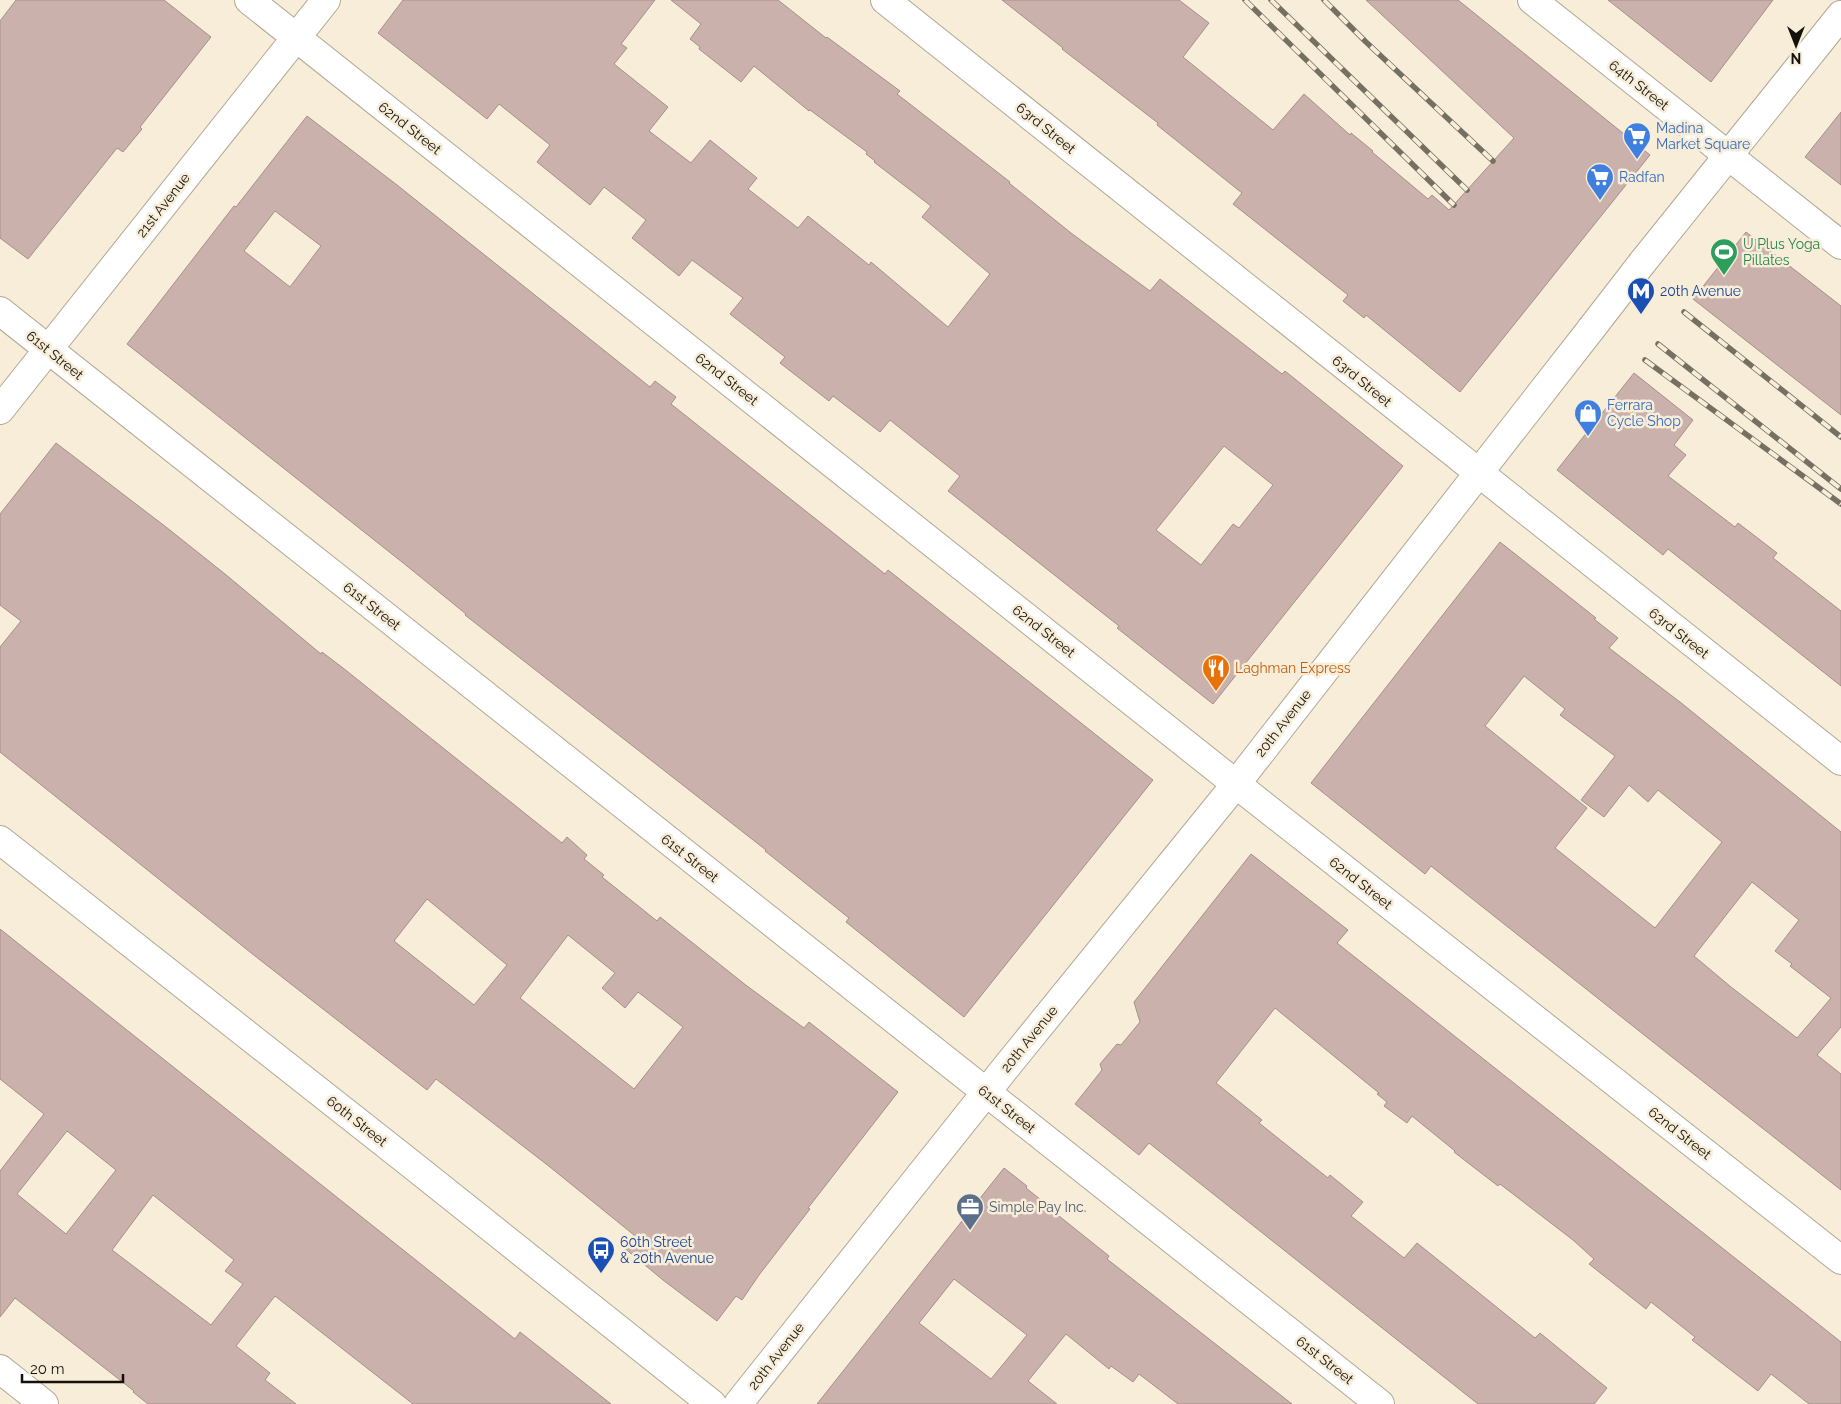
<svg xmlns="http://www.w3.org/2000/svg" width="1841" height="1404" viewBox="0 0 1841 1404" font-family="Raleway,sans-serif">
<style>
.building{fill:#cab1ac;stroke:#a78f8a;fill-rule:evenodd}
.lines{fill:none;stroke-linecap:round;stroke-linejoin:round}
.street-casing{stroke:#b1a894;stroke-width:30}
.secondary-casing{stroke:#b1a894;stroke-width:30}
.street{stroke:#fff;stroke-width:28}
.secondary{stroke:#fff;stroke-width:28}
.rail-casing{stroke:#767063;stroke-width:5.5}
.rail{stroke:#f7edd8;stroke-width:4;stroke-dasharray:11;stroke-linecap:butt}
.secondary-bridge-casing{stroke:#b1a894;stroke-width:30;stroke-linecap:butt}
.secondary-bridge{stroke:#fff;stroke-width:28}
.labels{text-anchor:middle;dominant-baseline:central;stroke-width:5;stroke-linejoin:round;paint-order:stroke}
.street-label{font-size:14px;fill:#15120b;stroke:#f7edd8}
.shop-label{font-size:14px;fill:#366cbe;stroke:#f7edd8;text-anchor:start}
.leisure-label{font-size:14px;fill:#27864d;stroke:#f7edd8;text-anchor:start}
.transit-label{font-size:14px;fill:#164399;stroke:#f7edd8;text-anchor:start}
.food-label{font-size:14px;fill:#c56008;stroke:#f7edd8;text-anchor:start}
.service-label{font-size:14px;fill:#4e5e75;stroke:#f7edd8;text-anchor:start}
</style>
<rect width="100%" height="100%" fill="#f7edd8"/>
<!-- building -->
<g class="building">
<path d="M 16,0 L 164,0 L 211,37 L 140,127 L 142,129 L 123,152 L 117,148 L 28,259 L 0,238 L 0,21 Z"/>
<path d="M 403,0 L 655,0 L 621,44 L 627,48 L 614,64 L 668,107 L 649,131 L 691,163 L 710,140 L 757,178 L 748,189 L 798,228 L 808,216 L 869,265 L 871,262 L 948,327 L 990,274 L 922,217 L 931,206 L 874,162 L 875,161 L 866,154 L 867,152 L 810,110 L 809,111 L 754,66 L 741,82 L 699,49 L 700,47 L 690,39 L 701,24 L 671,0 L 778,0 L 826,38 L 827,37 L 900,91 L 897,94 L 1010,182 L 1009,183 L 1071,233 L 1150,291 L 1160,279 L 1282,374 L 1285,371 L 1403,466 L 1213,704 L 1117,628 L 1119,626 L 948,491 L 960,476 L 890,420 L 880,432 L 833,396 L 829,401 L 780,363 L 785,357 L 730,314 L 743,298 L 692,260 L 679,276 L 632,238 L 646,220 L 604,187 L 590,205 L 537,162 L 550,145 L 499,104 L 487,119 L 378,33 ZM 1224,446 L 1273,485 L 1239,528 L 1233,524 L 1201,565 L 1156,530 Z"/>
<path d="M 1002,0 L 1179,0 L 1209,23 L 1183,57 L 1273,130 L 1304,94 L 1350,135 L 1351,133 L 1373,151 L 1372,152 L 1428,199 L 1432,195 L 1449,210 L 1514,138 L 1366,0 L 1458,0 L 1650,155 L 1460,392 L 1366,315 L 1364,318 L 1343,301 L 1348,295 L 1233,204 L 1242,193 L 1157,125 L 1158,123 L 1062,49 L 1063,48 Z"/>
<path d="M 1608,0 L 1773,0 L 1711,82 Z"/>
<path d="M 1841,112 L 1841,185 L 1805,157 Z"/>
<path d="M 307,116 L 397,185 L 650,387 L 655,381 L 676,397 L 671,404 L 885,574 L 888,570 L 1153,780 L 964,1017 L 846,922 L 849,918 L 765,851 L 766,850 L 465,615 L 466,614 L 407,566 L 127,344 L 234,206 L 236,207 ZM 275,211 L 321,246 L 290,287 L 244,251 Z"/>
<path d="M 1746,232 L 1841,306 L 1841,415 L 1693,299 Z"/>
<path d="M 1634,373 L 1693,420 L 1674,445 L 1686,455 L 1668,476 L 1735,527 L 1738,523 L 1777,553 L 1773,558 L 1841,611 L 1841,686 L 1668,549 L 1663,555 L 1557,470 Z"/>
<path d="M 56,443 L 166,527 L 225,574 L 321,654 L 322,652 L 343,668 L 562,843 L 567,837 L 587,855 L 584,859 L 604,875 L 602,877 L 657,921 L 660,917 L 747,986 L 804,1028 L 809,1022 L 898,1092 L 808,1208 L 810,1209 L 759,1275 L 742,1300 L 736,1296 L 717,1321 L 663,1280 L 623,1247 L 634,1235 L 550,1167 L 436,1079 L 427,1090 L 255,956 L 0,752 L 0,647 L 21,621 L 0,605 L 0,514 ZM 427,899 L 507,965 L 474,1005 L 394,941 ZM 568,935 L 615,973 L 602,988 L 625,1008 L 638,992 L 683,1027 L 634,1089 L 520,998 Z"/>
<path d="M 1500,542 L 1596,618 L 1594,619 L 1618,638 L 1609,648 L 1680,702 L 1841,832 L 1841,1027 L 1817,1055 L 1841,1074 L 1841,1190 L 1672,1057 L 1470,897 L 1431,866 L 1425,874 L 1311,783 ZM 1524,676 L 1565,709 L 1560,715 L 1615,756 L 1581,800 L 1604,817 L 1629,785 L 1648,802 L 1658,790 L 1722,842 L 1655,928 L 1555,848 L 1587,808 L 1485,726 ZM 1752,882 L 1799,920 L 1775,951 L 1792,964 L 1790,966 L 1831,998 L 1797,1038 L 1731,987 L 1694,956 Z"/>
<path d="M 1251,854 L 1348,930 L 1337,943 L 1841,1342 L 1841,1404 L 1809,1404 L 1771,1374 L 1758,1391 L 1692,1340 L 1695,1337 L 1651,1302 L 1646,1309 L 1589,1264 L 1594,1259 L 1573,1240 L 1500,1184 L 1498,1186 L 1454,1152 L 1455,1151 L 1412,1116 L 1407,1123 L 1384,1106 L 1387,1102 L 1377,1094 L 1379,1093 L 1275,1008 L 1216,1083 L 1262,1120 L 1259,1123 L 1328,1178 L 1330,1175 L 1363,1202 L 1351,1216 L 1404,1258 L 1417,1243 L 1535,1338 L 1540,1333 L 1607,1388 L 1594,1404 L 1478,1404 L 1149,1143 L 1139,1155 L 1075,1104 L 1102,1070 L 1100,1064 L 1117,1044 L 1121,1045 L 1140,1022 L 1134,1002 Z"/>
<path d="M 0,929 L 515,1339 L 520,1332 L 611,1404 L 413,1404 L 275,1296 L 236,1346 L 270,1373 L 265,1380 L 296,1404 L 148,1404 L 133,1392 L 134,1391 L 15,1298 L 0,1317 L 0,1171 L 44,1114 L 0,1079 ZM 67,1131 L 116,1170 L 66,1234 L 17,1194 ZM 153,1195 L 234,1260 L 225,1271 L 243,1284 L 211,1325 L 112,1250 Z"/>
<path d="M 1004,1168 L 1027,1186 L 1026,1188 L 1050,1207 L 1049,1208 L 1109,1256 L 1107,1259 L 1292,1404 L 1178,1404 L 1139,1374 L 1133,1382 L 1111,1366 L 1109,1369 L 1066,1334 L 1028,1381 L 1057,1404 L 817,1404 ZM 954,1279 L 1027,1335 L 991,1379 L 919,1323 Z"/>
</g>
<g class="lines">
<!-- street casing -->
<g class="street-casing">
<g id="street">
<path d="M 249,0 L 1236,784 L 1841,1260"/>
<path d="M 885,0 L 1841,761"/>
<path d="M 1532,0 L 1841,245"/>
<path d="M 0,311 L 1380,1404"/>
<path d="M 0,840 L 411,1164 L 712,1404"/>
<path d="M 0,1369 L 44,1404"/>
</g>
</g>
<!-- secondary casing -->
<g class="secondary-casing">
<g id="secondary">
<path d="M 1642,263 L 1841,15"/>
<path d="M 0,410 L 326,0"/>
<path d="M 738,1404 L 1007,1066 L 1236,784 L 1591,329"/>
</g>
</g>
<!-- street -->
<use href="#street" class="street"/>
<!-- secondary -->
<use href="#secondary" class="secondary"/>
<!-- rail casing -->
<g class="rail-casing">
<g id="rail">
<path d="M 1245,0 L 1454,205"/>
<path d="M 1271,0 L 1467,190"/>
<path d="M 1324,0 L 1366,42 L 1493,161"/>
<path d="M 1684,312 L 1841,437"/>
<path d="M 1658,344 L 1841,489"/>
<path d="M 1645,360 L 1841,504"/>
</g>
</g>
<!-- rail -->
<use href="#rail" class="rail"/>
<!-- secondary-bridge casing -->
<g class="secondary-bridge-casing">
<path id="secondary-bridge" d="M 1591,329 L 1642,263"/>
</g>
<!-- secondary-bridge -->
<use href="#secondary-bridge" class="secondary-bridge"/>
</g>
<!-- icons -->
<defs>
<g id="supermarket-pin" transform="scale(1.4375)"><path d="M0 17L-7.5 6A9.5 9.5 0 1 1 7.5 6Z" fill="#3f7fe0" stroke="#f7edd8"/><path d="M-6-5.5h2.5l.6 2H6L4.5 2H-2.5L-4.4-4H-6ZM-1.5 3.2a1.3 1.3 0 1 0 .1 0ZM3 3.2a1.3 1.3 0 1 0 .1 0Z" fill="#fff"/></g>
<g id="stadium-pin" transform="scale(1.4375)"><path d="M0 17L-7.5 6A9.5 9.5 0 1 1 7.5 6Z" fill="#2e9e5b" stroke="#f7edd8"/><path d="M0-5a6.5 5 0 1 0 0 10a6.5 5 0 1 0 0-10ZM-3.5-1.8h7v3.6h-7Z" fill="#fff"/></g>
<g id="metro-pin" transform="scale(1.4375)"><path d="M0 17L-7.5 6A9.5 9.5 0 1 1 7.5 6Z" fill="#1a4fb4" stroke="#f7edd8"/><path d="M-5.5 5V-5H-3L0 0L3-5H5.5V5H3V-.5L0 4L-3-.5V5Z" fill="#fff"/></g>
<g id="shop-pin" transform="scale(1.4375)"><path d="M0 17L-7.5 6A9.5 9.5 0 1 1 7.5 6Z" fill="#3f7fe0" stroke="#f7edd8"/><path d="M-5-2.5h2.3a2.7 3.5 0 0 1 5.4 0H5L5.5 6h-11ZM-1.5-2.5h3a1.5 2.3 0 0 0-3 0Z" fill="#fff"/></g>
<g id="restaurant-pin" transform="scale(1.4375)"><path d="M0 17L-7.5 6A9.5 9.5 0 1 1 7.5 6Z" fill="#e8710a" stroke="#f7edd8"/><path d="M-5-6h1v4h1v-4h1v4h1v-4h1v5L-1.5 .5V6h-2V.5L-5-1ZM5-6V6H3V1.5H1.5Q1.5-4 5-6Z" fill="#fff"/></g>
<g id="office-pin" transform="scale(1.4375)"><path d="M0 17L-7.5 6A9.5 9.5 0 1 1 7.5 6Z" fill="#5c6f8a" stroke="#f7edd8"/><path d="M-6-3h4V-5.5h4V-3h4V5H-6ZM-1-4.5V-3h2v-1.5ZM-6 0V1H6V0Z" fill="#fff"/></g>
<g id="bus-pin" transform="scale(1.4375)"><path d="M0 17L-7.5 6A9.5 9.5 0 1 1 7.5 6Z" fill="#1a4fb4" stroke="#f7edd8"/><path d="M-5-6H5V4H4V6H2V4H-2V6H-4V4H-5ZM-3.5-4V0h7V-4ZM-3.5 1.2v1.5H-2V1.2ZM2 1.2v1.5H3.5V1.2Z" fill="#fff"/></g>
</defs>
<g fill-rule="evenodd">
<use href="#supermarket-pin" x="1637" y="136"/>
<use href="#supermarket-pin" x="1600" y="177"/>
<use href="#stadium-pin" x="1724" y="252"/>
<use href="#metro-pin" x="1641" y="291"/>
<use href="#shop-pin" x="1588" y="413"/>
<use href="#restaurant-pin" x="1216" y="668"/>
<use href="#office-pin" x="970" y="1207"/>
<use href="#bus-pin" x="601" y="1250"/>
</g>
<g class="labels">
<!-- street labels -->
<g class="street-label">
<text transform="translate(1639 85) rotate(38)">64th Street</text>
<text transform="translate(410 128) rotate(38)">62nd Street</text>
<text transform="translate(1046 128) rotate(39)">63rd Street</text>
<text transform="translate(163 205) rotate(-52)">21st Avenue</text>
<text transform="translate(55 355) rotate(39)">61st Street</text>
<text transform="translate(727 379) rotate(38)">62nd Street</text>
<text transform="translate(1362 381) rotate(39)">63rd Street</text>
<text transform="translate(372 606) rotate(38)">61st Street</text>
<text transform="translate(1044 631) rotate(38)">62nd Street</text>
<text transform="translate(1679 633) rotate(38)">63rd Street</text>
<text transform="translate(1283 723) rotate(-52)">20th Avenue</text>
<text transform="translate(690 858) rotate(38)">61st Street</text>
<text transform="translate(1361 883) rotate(38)">62nd Street</text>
<text transform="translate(1029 1039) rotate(-51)">20th Avenue</text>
<text transform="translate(1007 1109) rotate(38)">61st Street</text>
<text transform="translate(357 1121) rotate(38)">60th Street</text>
<text transform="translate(1680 1133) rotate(38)">62nd Street</text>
<text transform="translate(776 1356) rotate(-52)">20th Avenue</text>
<text transform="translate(1325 1360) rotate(38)">61st Street</text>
</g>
<!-- shop labels -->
<g class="shop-label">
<text x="1656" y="128">Madina<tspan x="1656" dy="16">Market Square</tspan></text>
<text x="1619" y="177">Radfan</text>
<text x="1607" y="405">Ferrara<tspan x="1607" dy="16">Cycle Shop</tspan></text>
</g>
<!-- leisure labels -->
<g class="leisure-label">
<text x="1743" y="244">U Plus Yoga<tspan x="1743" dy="16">Pillates</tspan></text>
</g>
<!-- transit labels -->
<g class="transit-label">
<text x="1660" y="291">20th Avenue</text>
<text x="620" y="1242">60th Street<tspan x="620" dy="16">&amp; 20th Avenue</tspan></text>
</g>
<!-- food labels -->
<g class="food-label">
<text x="1235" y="668">Laghman Express</text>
</g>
<!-- service labels -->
<g class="service-label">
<text x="989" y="1207">Simple Pay Inc.</text>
</g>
</g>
<!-- north arrow -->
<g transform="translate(1796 45) rotate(180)" stroke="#f7edd8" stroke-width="4" paint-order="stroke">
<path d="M0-4L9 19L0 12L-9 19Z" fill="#15120b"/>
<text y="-8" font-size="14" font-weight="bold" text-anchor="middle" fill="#15120b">N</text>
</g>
<!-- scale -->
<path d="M22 1374v8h101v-8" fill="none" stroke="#15120b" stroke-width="2.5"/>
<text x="30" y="1374" font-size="15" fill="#15120b" stroke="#f7edd8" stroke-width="4" paint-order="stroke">20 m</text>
</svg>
